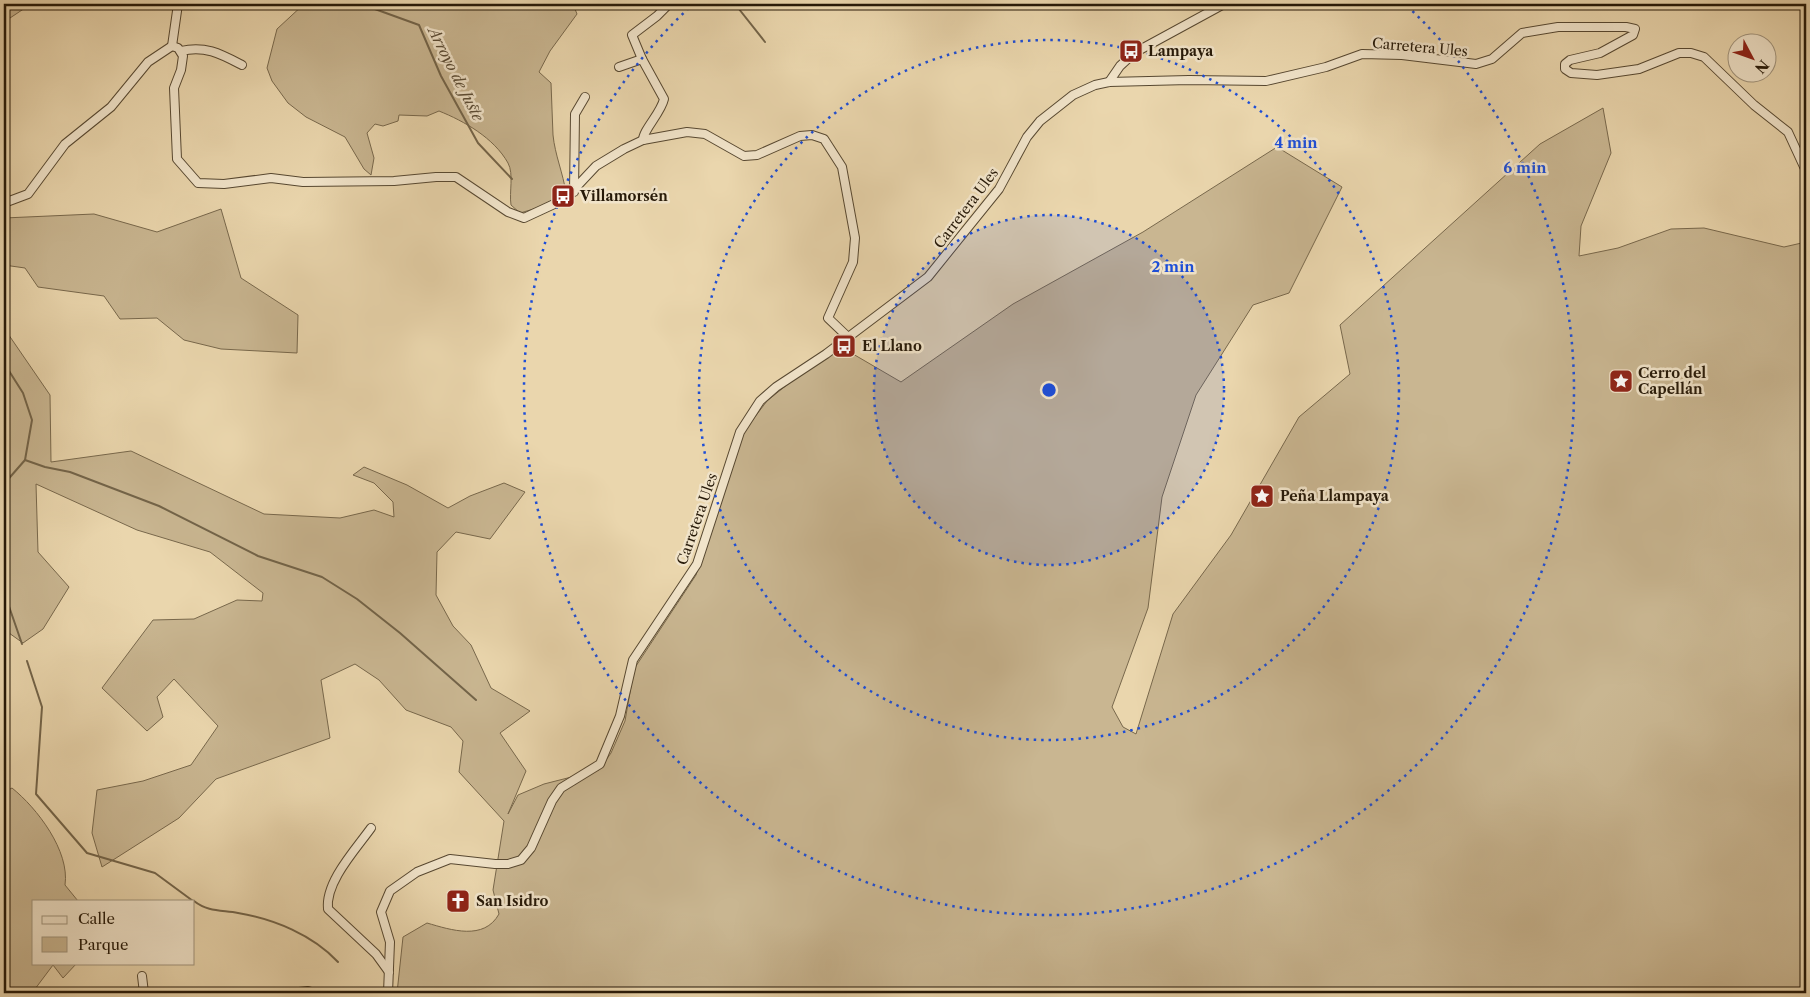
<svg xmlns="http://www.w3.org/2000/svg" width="1810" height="997" viewBox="0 0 1810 997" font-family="'Libre Caslon Text',serif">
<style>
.green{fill:#c9b691;stroke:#78684c}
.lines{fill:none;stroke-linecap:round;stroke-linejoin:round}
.stream{stroke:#736449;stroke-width:2}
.minor-casing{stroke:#574831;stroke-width:10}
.minor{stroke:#f1e4ca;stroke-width:8}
.ring{fill:none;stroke:#1d4ed8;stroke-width:2.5;stroke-dasharray:2.5 5}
.labels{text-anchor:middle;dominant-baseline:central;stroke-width:5;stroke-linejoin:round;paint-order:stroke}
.street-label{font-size:14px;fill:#261908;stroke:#f1e4ca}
.poi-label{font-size:14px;font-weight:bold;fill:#261908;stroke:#f1e4ca;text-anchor:start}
.water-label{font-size:15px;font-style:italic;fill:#5a4b34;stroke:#f1e4ca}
.centre{fill:#1d4ed8;stroke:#f1e4ca;stroke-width:2.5}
.ring-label{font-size:15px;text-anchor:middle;font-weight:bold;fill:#1d4ed8;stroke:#f1e4ca;stroke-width:5;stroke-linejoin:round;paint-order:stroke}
</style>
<rect width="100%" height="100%" fill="#ead6ad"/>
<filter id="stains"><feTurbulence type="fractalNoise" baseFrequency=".004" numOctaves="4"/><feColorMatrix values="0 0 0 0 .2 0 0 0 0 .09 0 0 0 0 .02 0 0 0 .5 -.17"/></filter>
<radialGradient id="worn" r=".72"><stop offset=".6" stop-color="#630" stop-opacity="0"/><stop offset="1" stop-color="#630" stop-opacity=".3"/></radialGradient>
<!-- green -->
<g class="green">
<path d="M 4,4 L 31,4 L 4,22 Z"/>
<path d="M 304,4 L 573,4 L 577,14 L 550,51 L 539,72 L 551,83 C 552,100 552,118 553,135 C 555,155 563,173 566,193 L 537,208 L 520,213 L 511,205 C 509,192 514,174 508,163 C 494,138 464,121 439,111 L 427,116 L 399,115 L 398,121 L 383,126 L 375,124 L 367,133 L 374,158 L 371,175 L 364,169 L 345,137 L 306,117 L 288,103 L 272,81 L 267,68 L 277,29 Z"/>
<path d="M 1603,108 L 1611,153 L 1581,226 L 1579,256 L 1618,248 L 1671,229 L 1704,228 L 1784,247 L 1806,242 L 1806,993 L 397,993 L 403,937 L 427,923 C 451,930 484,941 499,914 L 493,890 L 504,821 L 459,772 L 463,741 L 451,727 L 406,710 L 379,680 L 355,664 L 321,680 L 330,738 L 216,779 L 179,818 L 102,867 L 92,833 L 97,790 L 143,781 L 191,765 L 218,726 L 174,679 L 157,697 L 163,717 L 147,731 L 102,688 L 153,620 L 194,619 L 237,600 L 262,601 L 263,593 L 210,552 L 137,530 L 36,484 L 38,552 L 69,587 L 43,629 L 23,643 L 9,633 L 4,611 L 4,496 L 9,464 L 4,458 L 4,328 L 50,395 L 51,462 L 131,451 L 264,514 L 340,518 L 374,510 L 394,517 L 393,502 L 374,483 L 353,475 L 364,467 L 407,485 L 448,508 L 470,496 L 504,483 L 525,492 L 490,539 L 456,532 L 437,552 L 436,595 L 453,626 L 471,645 L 491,688 L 530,711 L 500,733 L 526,771 L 508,814 L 518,795 L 544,784 L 599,770 L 611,753 L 625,721 L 634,669 L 696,575 L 741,435 L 767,401 L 794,379 L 841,347 L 901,382 L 1013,304 L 1143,232 L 1277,147 L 1342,187 L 1289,293 L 1253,305 L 1196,395 L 1162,497 L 1148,608 L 1112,707 L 1123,727 L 1136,734 L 1173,614 L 1231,535 L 1299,417 L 1350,374 L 1340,325 L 1540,144 Z"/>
<path d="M 221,209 L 241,278 L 298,315 L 297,353 L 221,349 L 184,340 L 157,318 L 120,319 L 104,296 L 38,287 L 25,268 L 4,265 L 4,218 L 94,214 L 157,232 Z"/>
<path d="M 12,788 C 37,808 70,851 65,885 L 78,901 L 34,901 L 34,963 L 77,963 L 63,978 L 53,965 L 32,993 L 4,993 L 4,792 Z"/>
</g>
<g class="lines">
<!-- stream -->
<g class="stream">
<path d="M 361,4 L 419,25 L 441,76 L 478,143 L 512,179"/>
<path d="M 735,4 L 765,42"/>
<path d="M 4,363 L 23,393 L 32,420 L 25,460"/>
<path d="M 25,460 L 45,467 L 70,472 L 159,506 L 258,556 L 322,577 L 357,599 L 400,633 L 476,700"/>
<path d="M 4,484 L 25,460"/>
<path d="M 4,592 L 22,644"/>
<path d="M 27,661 L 42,707 L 36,794 L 87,853 L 155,873 L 193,901"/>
<path d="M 194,901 C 208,912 221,910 238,913 C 274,919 313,935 338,962"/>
</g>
<!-- minor casing -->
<g class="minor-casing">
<g id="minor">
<path d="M 172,46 L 178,48 L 183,56 L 181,70 L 174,88 L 177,159 L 198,183 L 224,184 L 271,178 L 303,182 L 394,181 L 436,177 L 456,177 L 508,212 L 524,218 L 565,199 L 596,166 L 624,149 L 643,140 L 687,132 L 705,134 L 744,156 L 757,155 L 800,136 L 812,135 L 824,139 L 842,167 L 855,238 L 853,262 L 828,318 L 848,337"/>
<path d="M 172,46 L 178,4"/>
<path d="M 181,51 C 205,45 221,54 242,65"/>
<path d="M 642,59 L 632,35 L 657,16 L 669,4"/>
<path d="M 619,67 L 642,59 L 664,99 C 661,113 643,130 643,140"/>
<path d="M 1109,82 L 1120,66 L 1134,53 L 1224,4"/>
<path d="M 574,192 L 575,114 L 585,97"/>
<path d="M 4,203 L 28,194 L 65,144 L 111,107 L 148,62 L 172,46"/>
<path d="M 371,828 C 356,849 325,882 328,909 L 376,954 L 389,972"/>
<path d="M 142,976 L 144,993"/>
<path d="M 290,993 L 308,991 L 315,993"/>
<path d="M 388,993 L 390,942 L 381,912 L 390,891 L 417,872 L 450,859 L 495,864 L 508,864 L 521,860 L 531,848 L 552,801 L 561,788 L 600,764 L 620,716 L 633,660 L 697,564 L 740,432 L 760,401 L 776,387 L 826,354 L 928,277 L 999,189 L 1027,137 L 1040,121 L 1073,95 L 1095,85 L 1109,82 L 1189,80 L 1266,81 L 1326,67 L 1362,54 L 1402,55 L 1476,64 L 1492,59 L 1522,33 L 1558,27 L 1626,27 L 1635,29 L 1633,35 L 1600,53 L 1570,60 L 1565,64 L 1565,69 L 1571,73 L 1597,75 L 1639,69 L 1679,53 L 1691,53 L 1704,57 L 1754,105 L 1788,132 L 1806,171"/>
</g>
</g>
<!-- minor -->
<use href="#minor" class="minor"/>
</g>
<!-- distance rings -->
<circle cx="1049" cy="390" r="175" fill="#1d4ed8" fill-opacity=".12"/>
<g class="ring">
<circle cx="1049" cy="390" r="175"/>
<circle cx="1049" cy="390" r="350"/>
<path d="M1407 6A525 525 0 1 1 691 6"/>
</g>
<!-- icons -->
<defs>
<g id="bus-square" transform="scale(1.25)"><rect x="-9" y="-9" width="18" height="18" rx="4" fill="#8f2418" stroke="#f1e4ca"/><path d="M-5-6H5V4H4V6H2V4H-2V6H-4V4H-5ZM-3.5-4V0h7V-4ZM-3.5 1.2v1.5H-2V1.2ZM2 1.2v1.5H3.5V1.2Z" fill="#fff"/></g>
<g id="sight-square" transform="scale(1.25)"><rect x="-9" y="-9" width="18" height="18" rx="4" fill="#8f2418" stroke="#f1e4ca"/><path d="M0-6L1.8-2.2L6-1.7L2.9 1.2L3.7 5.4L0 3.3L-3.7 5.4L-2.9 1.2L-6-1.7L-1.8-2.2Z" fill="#fff"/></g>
<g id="church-square" transform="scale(1.25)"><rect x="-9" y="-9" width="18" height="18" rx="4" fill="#8f2418" stroke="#f1e4ca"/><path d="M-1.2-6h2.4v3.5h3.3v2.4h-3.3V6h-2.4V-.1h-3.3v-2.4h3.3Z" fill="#fff"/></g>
</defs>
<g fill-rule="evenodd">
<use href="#bus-square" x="1131" y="51"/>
<use href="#bus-square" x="563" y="196"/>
<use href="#bus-square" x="844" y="346"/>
<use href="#sight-square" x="1621" y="381"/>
<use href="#sight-square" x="1262" y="496"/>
<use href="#church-square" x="458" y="901"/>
</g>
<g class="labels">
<!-- street labels -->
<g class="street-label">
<text transform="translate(1420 47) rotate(5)">Carretera Ules</text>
<text transform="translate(966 208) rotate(-53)">Carretera Ules</text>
<text transform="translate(697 519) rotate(-71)">Carretera Ules</text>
</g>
<!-- poi labels -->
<g class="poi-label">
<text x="1148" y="51">Lampaya</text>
<text x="580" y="196">Villamorsén</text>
<text x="862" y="346">El Llano</text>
<text x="1638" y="373">Cerro del<tspan x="1638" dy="16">Capellán</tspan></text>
<text x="1280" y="496">Peña Llampaya</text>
<text x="476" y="901">San Isidro</text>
</g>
<!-- water labels -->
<g class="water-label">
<text transform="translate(456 74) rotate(63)">Arroyo de Juste</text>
</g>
</g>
<circle cx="1049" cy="390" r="8" class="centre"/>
<g class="ring-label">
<text x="1296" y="148">4 min</text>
<text x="1525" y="173">6 min</text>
<text x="1173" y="272">2 min</text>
</g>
<!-- margin -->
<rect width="1810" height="997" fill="none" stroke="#ead6ad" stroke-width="20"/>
<rect x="5" y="5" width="1800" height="987" fill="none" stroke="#261908" stroke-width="2.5"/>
<rect x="10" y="10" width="1790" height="977" fill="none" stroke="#261908"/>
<!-- legend -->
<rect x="32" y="900" width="162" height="65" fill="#f1e4ca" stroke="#a0937c"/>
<rect x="42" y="916" width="25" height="8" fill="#f1e4ca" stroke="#a0937c"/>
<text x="78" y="924" font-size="15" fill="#261908">Calle</text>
<rect x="42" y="937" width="25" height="15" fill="#c9b691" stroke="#a0937c"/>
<text x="78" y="950" font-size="15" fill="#261908">Parque</text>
<!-- north arrow -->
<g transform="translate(1752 58) rotate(131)"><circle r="24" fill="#f1e4ca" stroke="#a0937c"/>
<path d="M0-4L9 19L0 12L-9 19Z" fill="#8f2418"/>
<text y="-8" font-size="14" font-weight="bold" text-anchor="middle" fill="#261908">N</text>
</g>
<rect width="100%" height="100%" filter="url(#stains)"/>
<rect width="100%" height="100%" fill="url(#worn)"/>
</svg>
